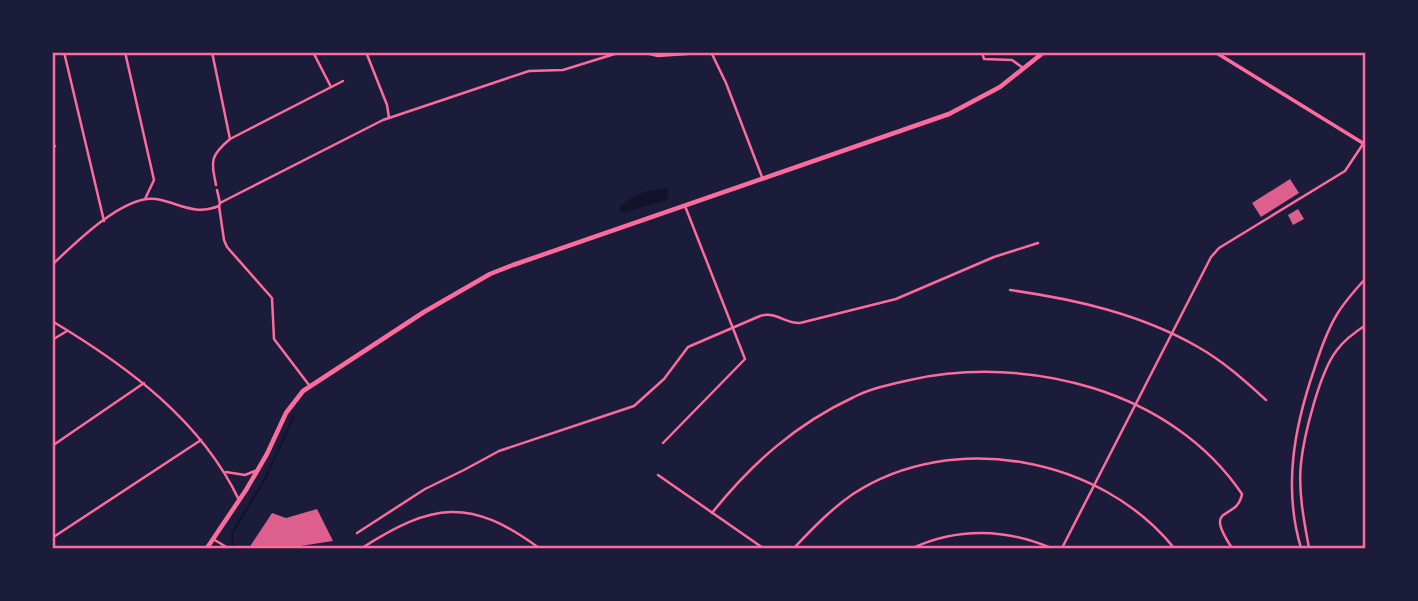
<svg xmlns="http://www.w3.org/2000/svg" width="1418" height="601" viewBox="0 0 1418 601" font-family="'Source Sans 3',sans-serif">
<style>
.water{fill:#12122b}
.lines{fill:none;stroke-linecap:round;stroke-linejoin:round}
.stream{stroke:#12122b;stroke-width:2}
.building{fill:#dd5f8e}
.minor{stroke:#ff6b9d;stroke-width:2.5}
.tertiary{stroke:#ff6b9d;stroke-width:3.5}
.primary{stroke:#ff6b9d;stroke-width:4.5}
.neatline{fill:none;stroke:#ff6b9d;stroke-width:2.5}
</style>
<rect width="100%" height="100%" fill="#1b1b3a"/>
<!-- water -->
<path class="water" d="M 667,188 L 669,193 L 667,200 L 622,213 L 619,208 C 632,194 648,190 667,188 Z"/>
<g class="lines">
<!-- stream -->
<path class="stream" d="M 233,546 L 232,533 L 265,479 L 294,416"/>
</g>
<!-- building -->
<g class="building">
<path d="M 1290,179 L 1299,193 L 1261,217 L 1252,203 Z"/>
<path d="M 1298,209 L 1304,219 L 1293,225 L 1288,215 Z"/>
<path d="M 317,509 L 333,541 L 287,548 L 249,548 L 272,513 L 286,518 Z"/>
</g>
<g class="lines">
<!-- minor -->
<g class="minor">
<path d="M 64,52 L 104,221"/>
<path d="M 125,52 L 154,180 L 145,199"/>
<path d="M 212,52 L 230,139 C 210,156 211,160 216,185"/>
<path d="M 313,52 L 331,87"/>
<path d="M 366,52 L 387,105 L 389,118"/>
<path d="M 641,52 L 658,56 L 715,52"/>
<path d="M 982,52 L 984,59 L 1012,60 L 1023,68"/>
<path d="M 712,54 L 726,83 L 762,177"/>
<path d="M 230,139 L 343,81"/>
<path d="M 52,147 L 55,146"/>
<path d="M 217,190 L 220,203"/>
<path d="M 219,206 L 224,240 L 227,247 L 272,298 L 274,339 L 309,385"/>
<path d="M 52,265 C 74,244 124,194 156,199 C 180,203 193,216 219,206 L 220,203 L 383,120 L 529,71 L 563,70 L 621,52"/>
<path d="M 1010,290 C 1074,299 1141,314 1198,347 C 1223,361 1245,381 1266,400"/>
<path d="M 52,321 C 127,366 201,420 239,500"/>
<path d="M 52,340 L 67,331"/>
<path d="M 663,443 L 745,359 L 685,206"/>
<path d="M 52,446 L 144,383"/>
<path d="M 226,472 L 245,475 L 255,471"/>
<path d="M 658,475 L 763,548"/>
<path d="M 712,513 C 752,463 796,424 854,397 C 871,388 892,384 910,380 C 1027,354 1172,390 1242,494 C 1237,522 1202,503 1232,548"/>
<path d="M 357,533 L 425,489 L 464,470 L 499,451 L 634,406 L 664,379 L 688,347 L 760,316 C 776,311 785,324 800,323 L 896,299 L 994,257 L 1038,243"/>
<path d="M 52,538 L 201,440"/>
<path d="M 213,539 L 228,548"/>
<path d="M 362,548 C 432,503 470,497 539,548"/>
<path d="M 794,548 C 812,529 831,509 853,494 C 952,429 1101,457 1174,548"/>
<path d="M 913,548 C 958,527 1007,529 1051,548"/>
<path d="M 1062,548 L 1211,257 L 1219,248 L 1345,171 L 1363,144"/>
<path d="M 1301,548 C 1283,488 1294,428 1314,370 C 1320,351 1326,333 1336,316 C 1344,302 1355,290 1366,278"/>
<path d="M 1309,548 C 1304,521 1298,491 1301,463 C 1304,435 1320,371 1337,350 C 1345,339 1355,332 1366,325"/>
</g>
<!-- tertiary -->
<path class="tertiary" d="M 1215,52 L 1366,145"/>
<!-- primary -->
<path class="primary" d="M 207,548 L 246,490 L 267,454 L 286,413 L 303,391 L 424,312 L 490,274 L 513,265 L 949,114 L 1000,87 L 1044,52"/>
</g>
<!-- border -->
<rect width="1418" height="601" fill="none" stroke="#1b1b3a" stroke-width="108"/>
<rect x="54" y="54" width="1310" height="493" class="neatline"/>
</svg>
